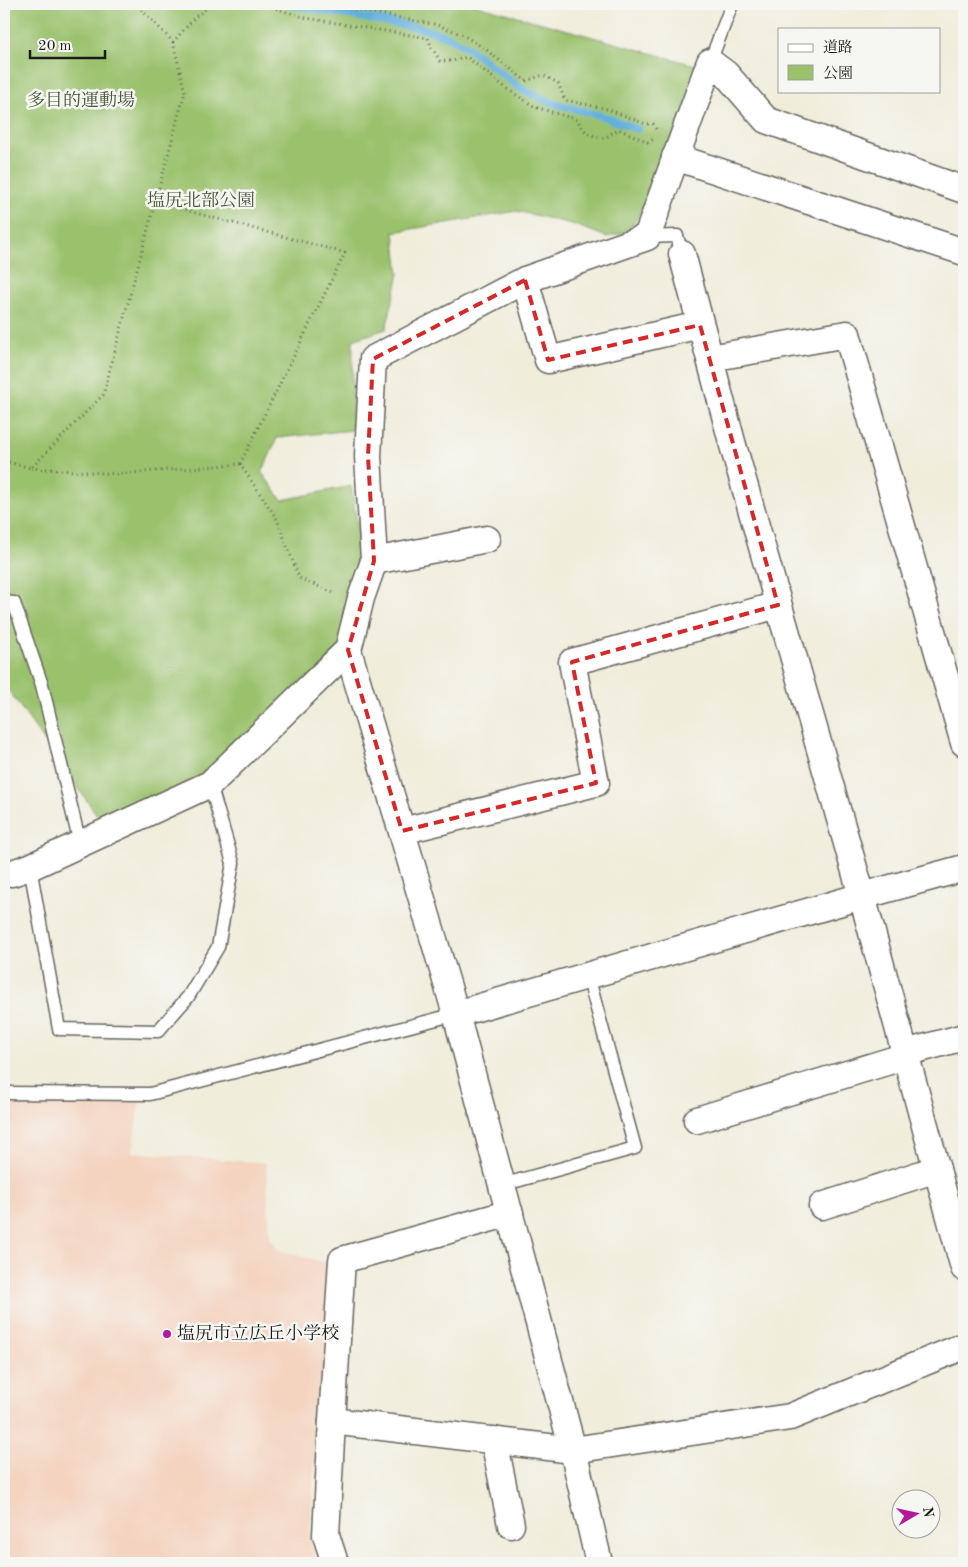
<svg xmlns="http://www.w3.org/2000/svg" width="968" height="1567" viewBox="0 0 968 1567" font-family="'Old Standard TT','Noto Serif JP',serif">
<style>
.built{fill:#f4d3bf}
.green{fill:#9ac16c;stroke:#5b6e44}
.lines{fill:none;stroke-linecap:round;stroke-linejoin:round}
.stream{stroke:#64b0dd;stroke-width:8}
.service-casing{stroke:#66655f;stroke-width:15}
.minor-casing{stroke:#66655f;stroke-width:29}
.path{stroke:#66655f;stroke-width:3;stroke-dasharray:1 4;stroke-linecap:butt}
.service{stroke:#fff;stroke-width:12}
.minor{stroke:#fff;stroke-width:26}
.marked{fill:none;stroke:#d62828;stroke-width:4;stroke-dasharray:10 6;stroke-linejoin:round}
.poi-dot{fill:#b5179e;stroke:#f6f6f2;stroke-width:2}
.labels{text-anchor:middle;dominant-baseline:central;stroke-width:5;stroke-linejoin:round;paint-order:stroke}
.park-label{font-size:18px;fill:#485638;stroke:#f6f6f2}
.poi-label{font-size:18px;fill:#1c1c1c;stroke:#f6f6f2;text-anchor:start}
</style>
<rect width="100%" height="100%" fill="#f6f6f2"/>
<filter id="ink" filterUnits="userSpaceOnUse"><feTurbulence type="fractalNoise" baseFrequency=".02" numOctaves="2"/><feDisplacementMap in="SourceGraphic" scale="10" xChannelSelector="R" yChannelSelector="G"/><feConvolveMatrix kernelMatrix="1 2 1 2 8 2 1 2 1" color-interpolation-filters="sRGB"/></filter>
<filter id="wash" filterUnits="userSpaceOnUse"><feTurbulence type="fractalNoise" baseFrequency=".0096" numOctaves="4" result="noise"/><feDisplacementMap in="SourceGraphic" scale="20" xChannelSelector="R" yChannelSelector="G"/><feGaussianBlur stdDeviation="1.12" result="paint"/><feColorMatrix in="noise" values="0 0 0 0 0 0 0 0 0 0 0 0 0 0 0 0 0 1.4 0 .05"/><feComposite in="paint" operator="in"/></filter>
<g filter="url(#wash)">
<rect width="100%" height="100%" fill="#f0eddb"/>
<!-- built -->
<path class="built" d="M 4,1097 L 140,1099 L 132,1152 L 266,1163 L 270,1237 L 278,1250 L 333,1265 L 327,1402 L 318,1413 L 310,1535 L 315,1555 L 314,1563 L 4,1563 Z"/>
<!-- green -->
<path class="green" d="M 4,4 L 473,4 L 702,67 L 637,219 L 626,232 L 607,237 L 572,224 L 517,211 L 394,232 L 399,274 L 386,329 L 353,340 L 352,430 L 277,438 L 262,473 L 282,500 L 351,486 L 360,539 L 359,587 L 342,643 L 233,774 L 107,829 L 4,684 Z"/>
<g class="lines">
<!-- stream -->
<path class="stream" d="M 288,4 L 425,29 L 449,37 L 468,48 L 523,90 L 553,103 L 602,116 L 637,129"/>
</g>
</g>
<g filter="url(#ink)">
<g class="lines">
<!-- service casing -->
<g class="service-casing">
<g id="service">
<path d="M 710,62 L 732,4"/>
<path d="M 647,237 L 677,236 L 682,254"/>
<path d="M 4,602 L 14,603 L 42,685 L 80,844"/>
<path d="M 30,867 L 59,1029 L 158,1031 L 188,997 L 218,947 L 233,863 L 210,784"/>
<path d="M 4,1093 L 150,1094 L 456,1014"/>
<path d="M 502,1185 L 635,1148 L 588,976"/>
</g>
</g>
<!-- minor casing -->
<g class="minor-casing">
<g id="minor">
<path d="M 675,157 L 964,252"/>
<path d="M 682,254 L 732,442 L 862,896 L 964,1268"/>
<path d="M 525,280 L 548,360 L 700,325"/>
<path d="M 710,358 L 847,334 L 964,743"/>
<path d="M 374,561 L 487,539"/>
<path d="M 402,831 L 596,783 L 572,662 L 778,605"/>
<path d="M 12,873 L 30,867 L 210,784 L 348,650"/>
<path d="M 456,1014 L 862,896 L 964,868"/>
<path d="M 905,1053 L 964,1037"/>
<path d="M 697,1120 L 906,1056"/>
<path d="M 822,1206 L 937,1169"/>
<path d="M 332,1421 L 342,1260 L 510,1213"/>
<path d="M 494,1440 L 511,1525"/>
<path d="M 335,1563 L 326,1535 L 332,1421 L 573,1450 L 790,1417 L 964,1346"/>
<path d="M 599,1563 L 573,1450 L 456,1014 L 348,650 L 361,598 L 374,561 L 368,456 L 373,359 L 525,280 L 647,237 L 710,62 L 726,74 L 766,120 L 964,190"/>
</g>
</g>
<!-- path -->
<g class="path">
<path d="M 128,4 L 139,7 L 173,42 L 195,17 L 212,4"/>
<path d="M 262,4 L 306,18 L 428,38 L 432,48 L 440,61 L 453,61 L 467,57 L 506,88 L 535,107 L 578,120 C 584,134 591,136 605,138 L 618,129 L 648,142 L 654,139"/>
<path d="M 325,4 L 438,25 L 463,35 L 485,49 L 526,81 L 543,75 L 558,83 L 565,100 L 607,109 L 646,124 L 653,124 L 657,131"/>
<path d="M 4,461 L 31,468 L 103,395 L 185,92 L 173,42"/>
<path d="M 240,464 L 277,519 L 299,578 L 336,594"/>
<path d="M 31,468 L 118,474 L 240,464 L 345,253 L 155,202"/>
</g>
<!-- service -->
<use href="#service" class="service"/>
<!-- minor -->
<use href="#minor" class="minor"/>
</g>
</g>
<!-- marked area -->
<path class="marked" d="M 525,280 L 548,360 L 700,325 L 778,605 L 572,662 L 596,783 L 402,831 L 348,650 L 374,561 L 368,456 L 373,359 Z"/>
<!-- markers -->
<circle class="poi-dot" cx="167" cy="1334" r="5"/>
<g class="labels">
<!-- park labels -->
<g class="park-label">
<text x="81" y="101">多目的運動場</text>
<text x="201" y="201">塩尻北部公園</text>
</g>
<!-- poi labels -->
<g class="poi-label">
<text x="177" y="1334">塩尻市立広丘小学校</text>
</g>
</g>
<!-- margin -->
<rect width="968" height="1567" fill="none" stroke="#f6f6f2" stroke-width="20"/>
<!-- legend -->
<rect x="778" y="28" width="162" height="65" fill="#f6f6f2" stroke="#9f9f9c"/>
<rect x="788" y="44" width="25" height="8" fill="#ffffff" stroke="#9f9f9c"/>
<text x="823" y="52" font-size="15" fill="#1c1c1c">道路</text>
<rect x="788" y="65" width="25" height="15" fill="#9ac16c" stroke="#9f9f9c"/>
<text x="823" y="78" font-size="15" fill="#1c1c1c">公園</text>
<!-- north arrow -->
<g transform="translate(916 1514) rotate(81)"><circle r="24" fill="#f6f6f2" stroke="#9f9f9c"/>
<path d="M0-4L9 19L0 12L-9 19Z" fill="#b5179e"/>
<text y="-8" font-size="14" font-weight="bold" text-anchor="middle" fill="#1c1c1c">N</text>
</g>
<!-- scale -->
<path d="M30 50v8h75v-8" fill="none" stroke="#1c1c1c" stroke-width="2.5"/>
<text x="38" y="50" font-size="15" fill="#1c1c1c" stroke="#f6f6f2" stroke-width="4" paint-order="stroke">20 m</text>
</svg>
